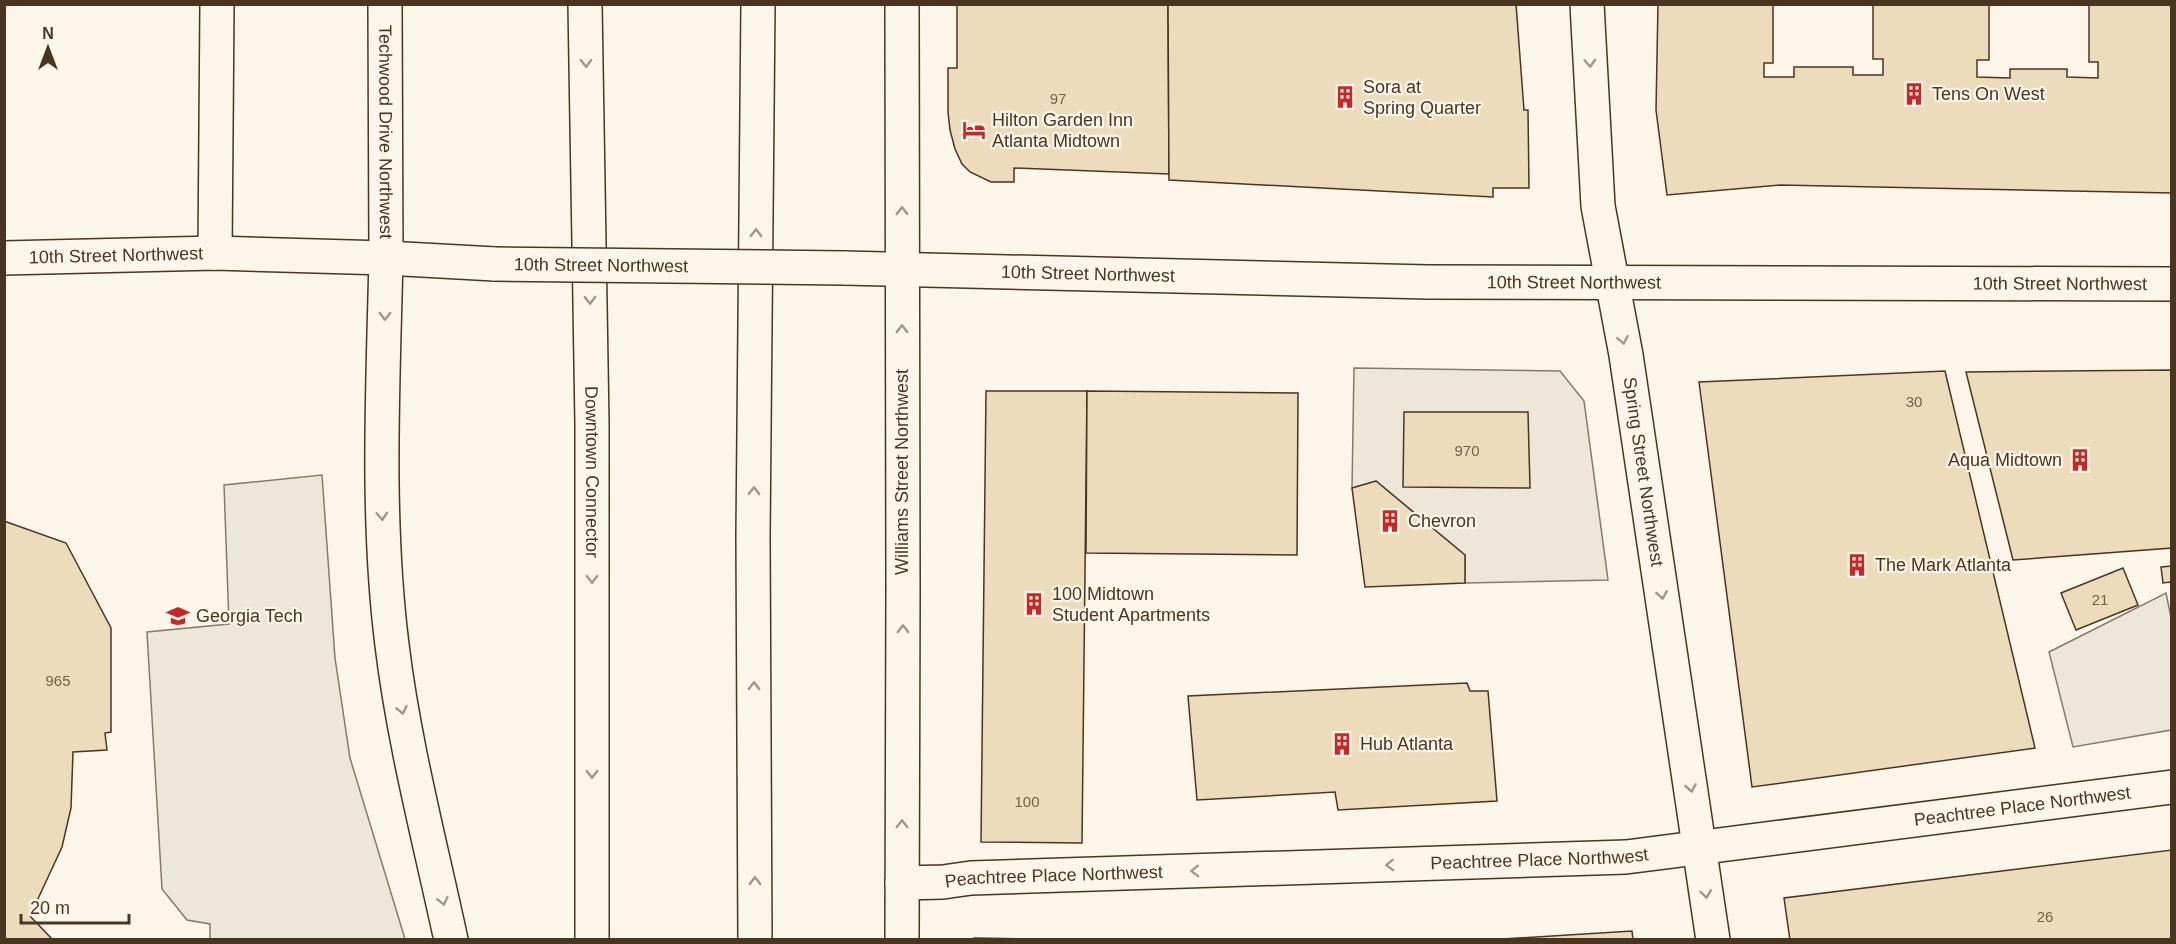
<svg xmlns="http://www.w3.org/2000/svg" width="2176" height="944" viewBox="0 0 2176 944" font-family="Arial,sans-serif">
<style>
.parking{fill:#ede7d9;stroke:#887966;stroke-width:1.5}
.building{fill:#ecdcbc;stroke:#4a3520;stroke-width:1.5}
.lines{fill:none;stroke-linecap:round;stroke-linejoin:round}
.minor-casing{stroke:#4a3520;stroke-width:36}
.major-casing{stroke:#4a3520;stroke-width:36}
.highway-casing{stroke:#4a3520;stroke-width:36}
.minor{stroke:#fbf6e9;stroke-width:33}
.major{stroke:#fbf6e9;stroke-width:33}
.highway{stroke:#fbf6e9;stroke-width:33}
.major-bridge-casing{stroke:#4a3520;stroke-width:36;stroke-linecap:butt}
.major-bridge{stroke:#fbf6e9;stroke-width:33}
.oneway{stroke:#a29684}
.labels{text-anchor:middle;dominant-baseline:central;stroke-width:4.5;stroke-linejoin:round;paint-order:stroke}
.number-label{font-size:15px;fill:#725f47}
.poi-label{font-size:18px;fill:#4a3520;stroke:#fbf6e9;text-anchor:start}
.street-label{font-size:18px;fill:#4a3520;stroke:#fbf6e9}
</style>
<rect width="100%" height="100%" fill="#fbf6e9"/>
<!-- parking -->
<g class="parking">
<path d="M 1354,368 L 1560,371 L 1584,401 L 1608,580 L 1465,583 L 1465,555 L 1376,481 L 1352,488 Z"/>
<path d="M 322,475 L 335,658 L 350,758 L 405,939 L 210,939 L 210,924 L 187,920 L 162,889 L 147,632 L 229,624 L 224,485 Z"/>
<path d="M 2166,593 L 2172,622 L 2171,730 L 2073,747 L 2049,652 Z"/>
</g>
<!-- building -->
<g class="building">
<path d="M 957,4 L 1168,4 L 1169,174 L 1014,168 L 1014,182 L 991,182 L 970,172 L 962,164 L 955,149 L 950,130 L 948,112 L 948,68 L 957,68 Z"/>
<path d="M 1168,4 L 1516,4 L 1524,110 L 1528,110 L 1529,188 L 1493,188 L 1493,197 L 1169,180 Z"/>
<path d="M 1658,4 L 1773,4 L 1773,63 L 1764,63 L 1764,77 L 1794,77 L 1794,67 L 1853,67 L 1853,75 L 1883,75 L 1883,59 L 1873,59 L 1873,4 L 1989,4 L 1989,60 L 1977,60 L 1977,77 L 2010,78 L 2010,69 L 2067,69 L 2067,77 L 2098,78 L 2098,62 L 2089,62 L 2089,4 L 2172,4 L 2172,193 L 1780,185 L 1667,195 L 1656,110 Z"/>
<path d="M 2172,370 L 2172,548 L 2013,560 L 1966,372 Z"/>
<path d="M 1945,371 L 2035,748 L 1752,787 L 1699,382 Z"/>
<path d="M 986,391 L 1087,391 L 1082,843 L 981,842 Z"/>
<path d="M 1087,391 L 1298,393 L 1297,555 L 1086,553 Z"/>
<path d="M 1404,412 L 1528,412 L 1530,488 L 1403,487 Z"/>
<path d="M 1376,481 L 1465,555 L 1465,583 L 1365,587 L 1352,488 Z"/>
<path d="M 4,521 L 66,543 L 111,628 L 111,732 L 105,733 L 107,750 L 73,752 L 71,808 L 62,847 L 30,916 L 53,940 L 4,940 Z"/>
<path d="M 2172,566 L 2172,587 L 2170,582 L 2163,583 L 2161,567 Z"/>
<path d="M 2123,568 L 2138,605 L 2076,630 L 2061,593 Z"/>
<path d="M 1467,683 L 1470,691 L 1488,691 L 1497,801 L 1338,810 L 1335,792 L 1197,800 L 1188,696 Z"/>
<path d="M 2172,850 L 2172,940 L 1790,940 L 1784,898 Z"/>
<path d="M 1632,931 L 1633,940 L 1486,940 Z"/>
<path d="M 974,938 L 1100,940 L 974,940 Z"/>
</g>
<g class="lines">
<!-- minor casing -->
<g class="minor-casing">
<g id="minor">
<path id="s1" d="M 385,4 L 386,258"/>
<path d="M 215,253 L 217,4"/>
<path id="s2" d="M 902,883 L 943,882 L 971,878 L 1626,857 L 2172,787"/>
<path d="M 902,940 L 903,589 L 902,4"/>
</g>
</g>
<!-- major casing -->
<g class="major-casing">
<g id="major">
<path id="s3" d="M 1587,4 L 1598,206 L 1626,355 L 1713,940"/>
<path id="s4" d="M 4,258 L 215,253 L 386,258 L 495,264"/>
<path id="s5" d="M 844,268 L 1428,282 L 2172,284"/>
</g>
</g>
<!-- highway casing -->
<g class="highway-casing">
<g id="highway">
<path id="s6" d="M 585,4 L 592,424 L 592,940"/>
<path d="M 386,258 C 383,386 376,517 392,645 C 404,744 430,842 451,940"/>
<path d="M 755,940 L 753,537 L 758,4"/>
</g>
</g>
<!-- minor -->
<use href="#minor" class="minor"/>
<!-- major -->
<use href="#major" class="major"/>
<!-- highway -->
<use href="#highway" class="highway"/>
<!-- major-bridge casing -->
<g class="major-bridge-casing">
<g id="major-bridge">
<path id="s7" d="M 495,264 L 844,268"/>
</g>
</g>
<!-- major-bridge -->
<use href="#major-bridge" class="major-bridge"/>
</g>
<!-- one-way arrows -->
<defs><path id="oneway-chevron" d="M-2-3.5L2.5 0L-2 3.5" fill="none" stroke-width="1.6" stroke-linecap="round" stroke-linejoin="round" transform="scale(1.5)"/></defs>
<g class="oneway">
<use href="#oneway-chevron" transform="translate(586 63) rotate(89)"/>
<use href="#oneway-chevron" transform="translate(1590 63) rotate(87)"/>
<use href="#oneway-chevron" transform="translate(902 211) rotate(-90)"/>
<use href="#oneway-chevron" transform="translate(756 233) rotate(-89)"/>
<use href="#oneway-chevron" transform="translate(590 300) rotate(89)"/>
<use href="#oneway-chevron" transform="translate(385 316) rotate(91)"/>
<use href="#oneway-chevron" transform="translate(902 329) rotate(-90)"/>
<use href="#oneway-chevron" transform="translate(1623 340) rotate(79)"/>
<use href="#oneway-chevron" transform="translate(754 491) rotate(-89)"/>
<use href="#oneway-chevron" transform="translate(382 516) rotate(87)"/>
<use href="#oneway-chevron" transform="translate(592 579) rotate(90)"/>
<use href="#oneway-chevron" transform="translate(1662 595) rotate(81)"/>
<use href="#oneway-chevron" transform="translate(903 629) rotate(-90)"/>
<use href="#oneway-chevron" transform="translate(754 686) rotate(-90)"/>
<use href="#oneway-chevron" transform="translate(402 710) rotate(78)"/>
<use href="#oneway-chevron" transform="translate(592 774) rotate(90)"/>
<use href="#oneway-chevron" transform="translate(1691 788) rotate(81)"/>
<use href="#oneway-chevron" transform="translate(902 824) rotate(-90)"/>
<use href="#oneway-chevron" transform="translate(1390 865) rotate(178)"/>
<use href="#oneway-chevron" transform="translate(1195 871) rotate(178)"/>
<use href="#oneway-chevron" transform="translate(755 881) rotate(-90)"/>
<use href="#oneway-chevron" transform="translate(1706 894) rotate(82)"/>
<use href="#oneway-chevron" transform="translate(443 901) rotate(78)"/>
</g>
<!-- icons -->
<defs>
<g id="building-bare" transform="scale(1.8)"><path d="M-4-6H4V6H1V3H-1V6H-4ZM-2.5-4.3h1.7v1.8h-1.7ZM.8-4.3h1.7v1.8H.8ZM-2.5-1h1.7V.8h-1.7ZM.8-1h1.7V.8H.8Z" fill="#c62828" stroke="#fbf6e9" stroke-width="2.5" paint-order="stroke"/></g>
<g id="hotel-bare" transform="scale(1.8)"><path d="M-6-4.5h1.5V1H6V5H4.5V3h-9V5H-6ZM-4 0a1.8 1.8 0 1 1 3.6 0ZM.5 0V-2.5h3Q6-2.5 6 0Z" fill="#c62828" stroke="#fbf6e9" stroke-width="2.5" paint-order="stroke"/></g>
<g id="university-bare" transform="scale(1.8)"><path d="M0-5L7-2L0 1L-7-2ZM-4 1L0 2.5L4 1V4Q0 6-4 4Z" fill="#c62828" stroke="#fbf6e9" stroke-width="2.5" paint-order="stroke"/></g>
</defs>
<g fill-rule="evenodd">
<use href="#building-bare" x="1914" y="94"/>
<use href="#building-bare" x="1345" y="97"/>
<use href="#hotel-bare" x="974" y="130"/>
<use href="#building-bare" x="2080" y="460"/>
<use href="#building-bare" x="1390" y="521"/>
<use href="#building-bare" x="1857" y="565"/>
<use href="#building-bare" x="1034" y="604"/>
<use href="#university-bare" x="178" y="616"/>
<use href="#building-bare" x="1342" y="744"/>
</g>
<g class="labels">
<!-- number labels -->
<g class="number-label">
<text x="1058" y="98">97</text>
<text x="1914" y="401">30</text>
<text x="1467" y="450">970</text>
<text x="2100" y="599">21</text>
<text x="58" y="680">965</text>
<text x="1027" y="801">100</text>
<text x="2045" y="916">26</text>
</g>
<!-- poi labels -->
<g class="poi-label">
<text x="1363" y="87">Sora at<tspan x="1363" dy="21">Spring Quarter</tspan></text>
<text x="1932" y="94">Tens On West</text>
<text x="992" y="120">Hilton Garden Inn<tspan x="992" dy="21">Atlanta Midtown</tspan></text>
<text x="2062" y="460" text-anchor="end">Aqua Midtown</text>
<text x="1408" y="521">Chevron</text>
<text x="1875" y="565">The Mark Atlanta</text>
<text x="1052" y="594">100 Midtown<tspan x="1052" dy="21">Student Apartments</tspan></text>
<text x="196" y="616">Georgia Tech</text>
<text x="1360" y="744">Hub Atlanta</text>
</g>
<!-- street labels -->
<g class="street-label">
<text stroke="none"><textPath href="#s1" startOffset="128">Techwood Drive Northwest</textPath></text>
<text stroke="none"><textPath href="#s4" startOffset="112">10th Street Northwest</textPath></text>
<text stroke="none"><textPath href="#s7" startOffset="106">10th Street Northwest</textPath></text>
<text stroke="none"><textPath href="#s5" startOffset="244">10th Street Northwest</textPath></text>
<text stroke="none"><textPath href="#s5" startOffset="730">10th Street Northwest</textPath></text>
<text stroke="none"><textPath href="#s5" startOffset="1216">10th Street Northwest</textPath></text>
<text stroke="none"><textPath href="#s6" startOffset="468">Downtown Connector</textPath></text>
<text transform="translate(902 472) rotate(-90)">Williams Street Northwest</text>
<text stroke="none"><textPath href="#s3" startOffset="472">Spring Street Northwest</textPath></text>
<text stroke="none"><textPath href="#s2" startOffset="1124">Peachtree Place Northwest</textPath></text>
<text stroke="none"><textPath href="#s2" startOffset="638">Peachtree Place Northwest</textPath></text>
<text stroke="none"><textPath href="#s2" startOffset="152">Peachtree Place Northwest</textPath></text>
</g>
</g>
<!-- border -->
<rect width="2176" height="944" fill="none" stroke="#4a3520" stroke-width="12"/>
<!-- north arrow -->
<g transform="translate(48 48)" stroke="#fbf6e9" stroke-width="4.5" paint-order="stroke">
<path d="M0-4.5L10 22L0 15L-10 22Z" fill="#4a3520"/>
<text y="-9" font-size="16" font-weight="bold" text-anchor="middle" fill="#4a3520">N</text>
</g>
<!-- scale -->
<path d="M21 914v9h108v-9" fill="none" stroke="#4a3520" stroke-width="3"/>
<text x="30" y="914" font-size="18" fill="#4a3520" stroke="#fbf6e9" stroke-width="4.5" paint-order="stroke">20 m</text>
</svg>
